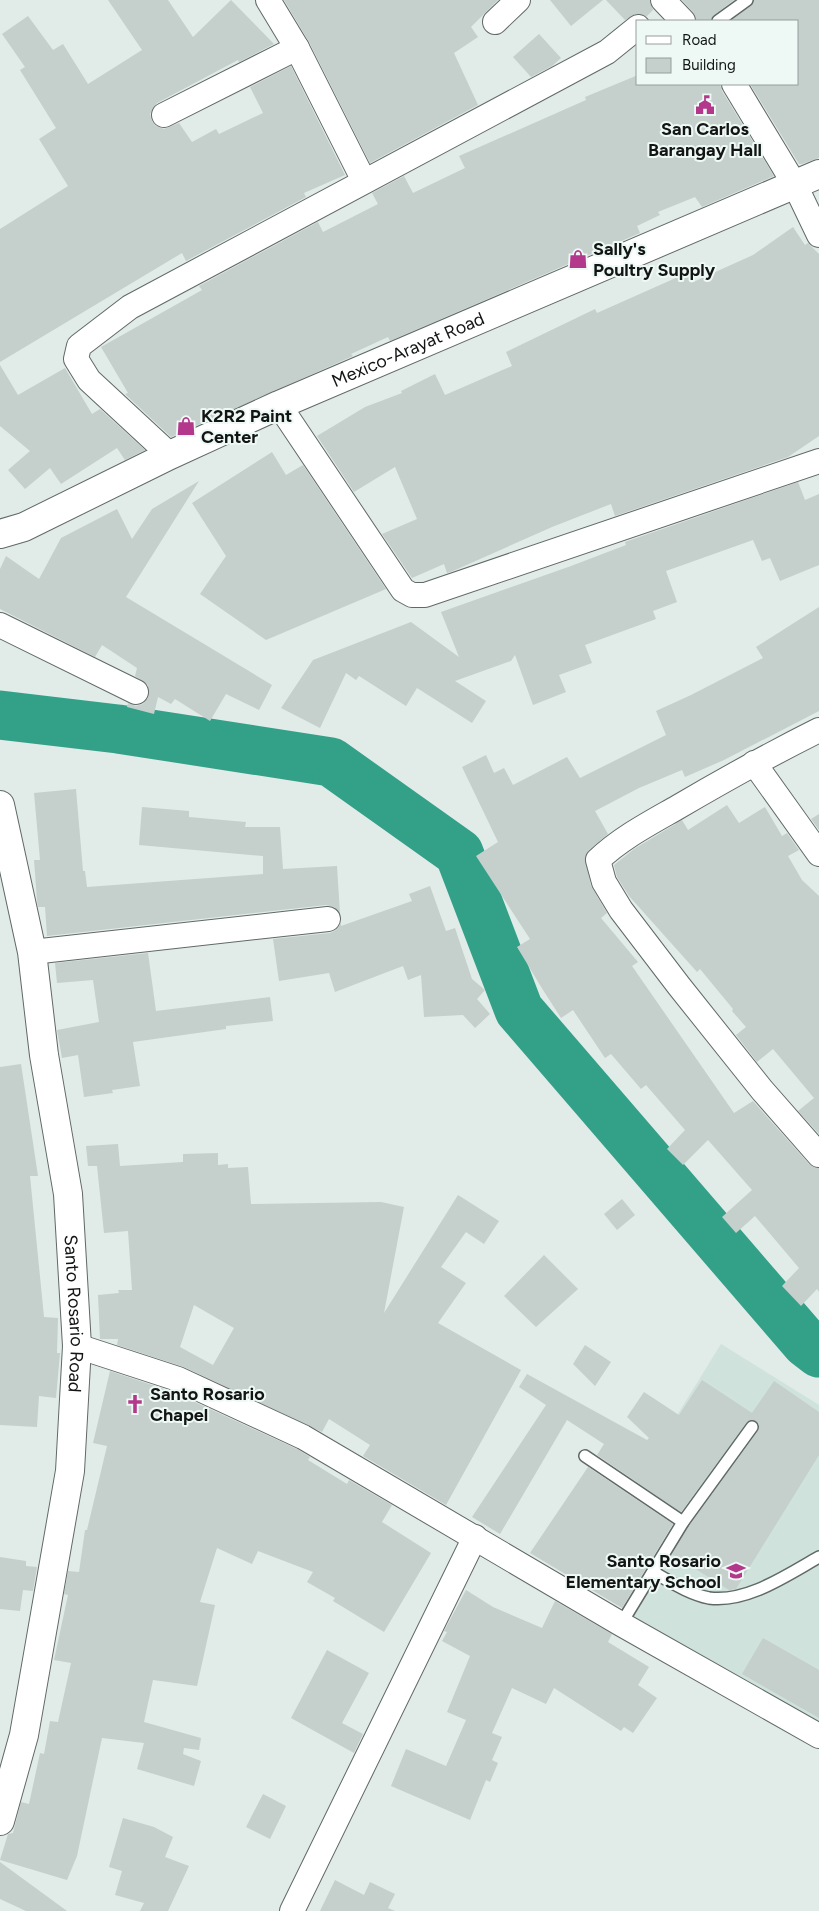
<svg xmlns="http://www.w3.org/2000/svg" width="819" height="1911" viewBox="0 0 819 1911" font-family="Figtree,sans-serif">
<style>
.built{fill:#cfe2dc}
.lines{fill:none;stroke-linecap:round;stroke-linejoin:round}
.river{stroke:#33a088;stroke-width:49}
.building{fill:#c5cfcc;fill-rule:evenodd}
.lane-casing{stroke:#606966;stroke-width:14}
.street-casing{stroke:#606966;stroke-width:26}
.secondary-casing{stroke:#606966;stroke-width:30}
.lane{stroke:#fff;stroke-width:11}
.street{stroke:#fff;stroke-width:24}
.secondary{stroke:#fff;stroke-width:28}
.labels{text-anchor:middle;dominant-baseline:central;stroke-width:4;stroke-linejoin:round;paint-order:stroke}
.poi-label{font-size:18px;font-weight:bold;fill:#121514;stroke:#eef9f5;text-anchor:start}
.street-label{font-size:18px;fill:#121514;stroke:#eef9f5}
</style>
<rect width="100%" height="100%" fill="#e1ebe8"/>
<!-- built -->
<path class="built" d="M 721,1344 L 819,1405 L 819,1732 L 626,1621 L 680,1521 L 631,1490 Z"/>
<g class="lines">
<!-- river -->
<path class="river" d="M 0,715 L 118,729 L 331,762 L 459,853 L 519,1010 L 806,1343 L 819,1353"/>
</g>
<!-- building -->
<g class="building">
<path d="M 108,0 L 168,0 L 193,37 L 231,0 L 274,44 L 239,62 L 238,60 L 157,103 L 150,114 L 152,121 L 156,126 L 164,129 L 179,123 L 192,142 L 216,129 L 219,134 L 263,113 L 250,87 L 291,66 L 345,175 L 304,193 L 306,197 L 186,261 L 182,253 L 0,362 L 0,229 L 68,186 L 39,139 L 56,128 L 20,70 L 25,67 L 2,34 L 28,16 L 53,50 L 63,44 L 88,84 L 142,50 Z"/>
<path d="M 284,0 L 498,0 L 471,27 L 478,37 L 454,53 L 478,105 L 370,163 L 309,42 Z"/>
<path d="M 550,0 L 603,0 L 571,26 Z"/>
<path d="M 606,0 L 650,0 L 653,10 L 646,17 L 635,14 L 625,20 Z"/>
<path d="M 682,0 L 734,0 L 714,15 L 711,21 L 696,21 L 693,12 Z"/>
<path d="M 754,0 L 819,0 L 819,158 L 802,164 L 799,164 L 750,84 L 798,84 L 798,21 L 730,21 L 751,6 Z"/>
<path d="M 539,34 L 561,58 L 552,66 L 531,77 L 513,57 Z"/>
<path d="M 638,75 L 638,84 L 720,84 L 722,91 L 774,176 L 702,207 L 695,197 L 658,212 L 660,215 L 637,226 L 640,233 L 390,341 L 388,337 L 351,354 L 353,356 L 171,437 L 125,394 L 128,393 L 101,347 L 202,290 L 199,286 L 318,222 L 323,232 L 378,204 L 372,193 L 404,176 L 413,193 L 465,168 L 459,156 L 586,100 L 585,97 Z"/>
<path d="M 793,227 L 805,245 L 808,243 L 819,254 L 819,436 L 788,457 L 615,516 L 611,504 L 552,527 L 453,571 L 447,573 L 444,564 L 412,578 L 382,534 L 417,519 L 395,467 L 354,492 L 317,436 L 365,407 L 402,393 L 401,391 L 435,374 L 445,395 L 512,366 L 506,352 L 595,309 L 597,313 L 687,273 L 691,283 L 753,255 Z"/>
<path d="M 0,365 L 18,395 L 65,368 L 92,414 L 100,409 L 145,450 L 125,460 L 117,448 L 61,484 L 50,468 L 25,489 L 8,470 L 30,451 L 0,426 Z"/>
<path d="M 272,452 L 286,475 L 303,465 L 386,589 L 266,640 L 200,594 L 226,556 L 192,503 Z"/>
<path d="M 199,481 L 126,597 L 272,685 L 259,710 L 226,694 L 210,721 L 175,699 L 171,704 L 158,697 L 154,714 L 127,707 L 128,703 L 136,706 L 143,704 L 148,698 L 148,685 L 135,676 L 137,668 L 102,645 L 95,657 L 0,609 L 0,569 L 6,556 L 39,579 L 61,538 L 117,509 L 132,539 L 152,509 Z"/>
<path d="M 798,482 L 805,500 L 819,494 L 819,565 L 780,581 L 770,558 L 762,561 L 753,540 L 666,571 L 677,602 L 653,611 L 656,619 L 585,645 L 592,663 L 559,675 L 566,692 L 533,705 L 515,655 L 511,661 L 455,681 L 486,701 L 472,723 L 417,688 L 406,706 L 359,676 L 356,680 L 346,673 L 320,728 L 281,708 L 313,660 L 411,622 L 459,657 L 441,612 L 571,566 L 626,545 L 625,542 Z"/>
<path d="M 819,607 L 819,711 L 724,760 L 685,777 L 682,770 L 639,788 L 595,811 L 608,834 L 589,850 L 585,857 L 591,886 L 607,913 L 601,918 L 638,962 L 632,966 L 734,1113 L 753,1101 L 809,1164 L 819,1168 L 819,1292 L 817,1289 L 801,1306 L 782,1286 L 799,1268 L 755,1216 L 736,1233 L 722,1217 L 752,1190 L 708,1140 L 683,1165 L 667,1149 L 685,1130 L 646,1085 L 641,1089 L 611,1054 L 605,1058 L 573,1010 L 561,1018 L 543,990 L 517,947 L 530,939 L 476,856 L 498,842 L 462,767 L 486,755 L 494,773 L 504,768 L 513,785 L 567,757 L 580,778 L 666,735 L 656,711 L 691,695 L 763,658 L 756,647 Z"/>
<path d="M 76,789 L 83,871 L 85,871 L 87,887 L 263,874 L 263,856 L 139,845 L 142,807 L 189,811 L 189,817 L 246,822 L 245,827 L 280,827 L 283,869 L 337,866 L 340,914 L 334,907 L 326,905 L 47,936 L 45,907 L 38,907 L 37,900 L 34,860 L 40,860 L 34,793 Z"/>
<path d="M 727,805 L 739,823 L 765,807 L 782,836 L 787,833 L 799,850 L 788,856 L 802,880 L 819,896 L 819,1134 L 798,1111 L 814,1098 L 773,1049 L 757,1062 L 736,1035 L 746,1027 L 732,1011 L 733,1009 L 700,969 L 697,972 L 629,896 L 617,877 L 614,865 L 634,849 L 682,820 L 688,830 Z"/>
<path d="M 819,814 L 819,830 L 811,819 Z"/>
<path d="M 430,886 L 446,931 L 455,928 L 472,979 L 485,990 L 477,999 L 490,1014 L 475,1028 L 463,1015 L 424,1017 L 421,975 L 408,980 L 403,966 L 335,992 L 329,973 L 279,981 L 273,939 L 330,933 L 336,930 L 341,923 L 341,926 L 412,901 L 409,894 Z"/>
<path d="M 148,953 L 156,1011 L 270,997 L 273,1021 L 226,1026 L 226,1029 L 133,1042 L 140,1086 L 112,1090 L 113,1093 L 84,1097 L 78,1055 L 62,1058 L 57,1030 L 99,1022 L 93,980 L 57,983 L 55,963 Z"/>
<path d="M 21,1064 L 38,1176 L 30,1176 L 44,1317 L 58,1318 L 57,1353 L 60,1353 L 56,1398 L 39,1396 L 37,1427 L 0,1425 L 0,1067 Z"/>
<path d="M 118,1144 L 120,1166 L 183,1162 L 183,1154 L 218,1153 L 218,1165 L 228,1164 L 228,1168 L 248,1167 L 251,1204 L 381,1202 L 404,1207 L 384,1313 L 458,1195 L 499,1221 L 484,1244 L 466,1232 L 441,1267 L 466,1283 L 438,1323 L 521,1370 L 446,1505 L 363,1456 L 370,1445 L 329,1419 L 322,1432 L 184,1367 L 117,1345 L 118,1339 L 100,1339 L 98,1295 L 119,1293 L 118,1290 L 132,1290 L 128,1231 L 104,1233 L 97,1166 L 88,1166 L 86,1146 ZM 194,1305 L 234,1328 L 213,1365 L 180,1347 Z"/>
<path d="M 622,1199 L 635,1215 L 617,1230 L 604,1214 Z"/>
<path d="M 544,1255 L 578,1289 L 536,1327 L 504,1296 Z"/>
<path d="M 585,1345 L 611,1362 L 595,1386 L 573,1364 Z"/>
<path d="M 110,1371 L 173,1392 L 297,1449 L 310,1457 L 308,1460 L 347,1484 L 349,1480 L 392,1505 L 382,1522 L 431,1553 L 384,1632 L 333,1601 L 335,1598 L 307,1582 L 313,1572 L 258,1551 L 252,1564 L 217,1548 L 200,1602 L 215,1605 L 197,1686 L 153,1680 L 144,1722 L 201,1738 L 199,1750 L 184,1748 L 183,1754 L 201,1761 L 194,1786 L 137,1769 L 144,1743 L 102,1738 L 77,1856 L 67,1880 L 0,1860 L 8,1834 L 13,1833 L 21,1802 L 29,1804 L 40,1753 L 44,1754 L 50,1721 L 58,1722 L 71,1663 L 54,1660 L 68,1595 L 64,1594 L 68,1571 L 79,1572 L 85,1530 L 87,1530 L 107,1446 L 93,1443 Z"/>
<path d="M 527,1374 L 647,1440 L 649,1438 L 627,1417 L 644,1392 L 679,1415 L 702,1380 L 752,1413 L 774,1381 L 819,1412 L 819,1455 L 736,1589 L 729,1590 L 672,1554 L 689,1526 L 758,1431 L 759,1424 L 753,1420 L 746,1423 L 681,1512 L 597,1455 L 604,1444 L 567,1420 L 500,1534 L 472,1517 L 546,1405 L 519,1387 Z"/>
<path d="M 588,1467 L 673,1524 L 622,1608 L 530,1553 Z"/>
<path d="M 0,1557 L 26,1561 L 26,1566 L 37,1567 L 33,1591 L 23,1590 L 20,1611 L 0,1609 Z"/>
<path d="M 466,1590 L 493,1607 L 542,1628 L 555,1601 L 612,1634 L 608,1642 L 649,1667 L 638,1685 L 657,1698 L 633,1733 L 624,1727 L 621,1731 L 554,1688 L 546,1704 L 512,1688 L 492,1733 L 502,1737 L 492,1760 L 498,1763 L 490,1782 L 486,1780 L 470,1820 L 391,1786 L 406,1749 L 446,1766 L 466,1720 L 447,1712 L 470,1656 L 442,1641 L 447,1632 L 444,1631 Z"/>
<path d="M 763,1638 L 819,1670 L 819,1718 L 742,1674 Z"/>
<path d="M 327,1650 L 369,1673 L 342,1723 L 363,1734 L 354,1753 L 291,1718 Z"/>
<path d="M 263,1794 L 286,1806 L 270,1839 L 246,1827 Z"/>
<path d="M 123,1818 L 154,1827 L 173,1837 L 165,1857 L 189,1866 L 168,1911 L 140,1911 L 144,1903 L 115,1895 L 122,1871 L 109,1867 Z"/>
<path d="M 0,1862 L 67,1911 L 26,1911 L 0,1899 Z"/>
<path d="M 335,1880 L 364,1895 L 370,1882 L 395,1894 L 388,1908 L 395,1911 L 320,1911 Z"/>
</g>
<g class="lines">
<!-- lane casing -->
<g class="lane-casing">
<g id="lane">
<path d="M 718,21 L 747,0"/>
<path d="M 585,1456 L 683,1522"/>
<path d="M 653,1572 C 671,1582 689,1594 709,1598 C 747,1603 787,1575 819,1557"/>
<path d="M 621,1624 L 683,1522 L 752,1427"/>
</g>
</g>
<!-- street casing -->
<g class="street-casing">
<g id="street">
<path d="M 268,0 L 297,48 L 364,181"/>
<path d="M 663,0 L 683,21"/>
<path d="M 495,22 L 518,0"/>
<path d="M 734,84 L 795,185 L 819,235"/>
<path d="M 164,115 L 297,48"/>
<path d="M 279,405 L 403,590 L 412,595 L 425,595 L 819,461"/>
<path d="M 170,455 L 89,380 L 76,359 L 79,346 L 130,307 L 607,52 L 638,27"/>
<path d="M 0,625 L 136,692"/>
<path d="M 819,730 C 771,754 724,780 678,807 C 650,823 621,838 598,860 L 604,882 L 621,910 L 679,986 L 762,1090 L 819,1155"/>
<path d="M 754,763 L 819,854"/>
<path d="M 32,952 L 328,919"/>
<path d="M 77,1346 L 178,1379 L 303,1437 L 621,1624 L 819,1736"/>
<path d="M 292,1911 L 475,1537"/>
</g>
</g>
<!-- secondary casing -->
<g class="secondary-casing">
<g id="secondary">
<path id="s1" d="M 0,534 L 24,527 L 170,455 L 279,405 L 819,174"/>
<path id="s2" d="M 0,805 L 32,952 L 44,1055 L 68,1194 L 77,1346 L 70,1471 L 24,1735 L 0,1821"/>
</g>
</g>
<!-- lane -->
<use href="#lane" class="lane"/>
<!-- street -->
<use href="#street" class="street"/>
<!-- secondary -->
<use href="#secondary" class="secondary"/>
</g>
<!-- icons -->
<defs>
<g id="civic-bare" transform="scale(1.5)"><path d="M-.6-6.5H3V-4.5H.6V-3L4-1V1h2V6H-6V1h2V-1L-.6-3ZM-1.2 2.5V6h2.4V2.5Z" fill="#b3388b" stroke="#eef9f5" stroke-width="2.5" paint-order="stroke"/></g>
<g id="shop-bare" transform="scale(1.5)"><path d="M-5-2.5h2.3a2.7 3.5 0 0 1 5.4 0H5L5.5 6h-11ZM-1.5-2.5h3a1.5 2.3 0 0 0-3 0Z" fill="#b3388b" stroke="#eef9f5" stroke-width="2.5" paint-order="stroke"/></g>
<g id="church-bare" transform="scale(1.5)"><path d="M-1.2-6h2.4v3.5h3.3v2.4h-3.3V6h-2.4V-.1h-3.3v-2.4h3.3Z" fill="#b3388b" stroke="#eef9f5" stroke-width="2.5" paint-order="stroke"/></g>
<g id="school-bare" transform="scale(1.5)"><path d="M0-5L7-2L0 1L-7-2ZM-4 1L0 2.5L4 1V4Q0 6-4 4Z" fill="#b3388b" stroke="#eef9f5" stroke-width="2.5" paint-order="stroke"/></g>
</defs>
<g fill-rule="evenodd">
<use href="#civic-bare" x="705" y="105"/>
<use href="#shop-bare" x="578" y="259"/>
<use href="#shop-bare" x="186" y="426"/>
<use href="#church-bare" x="135" y="1404"/>
<use href="#school-bare" x="736" y="1571"/>
</g>
<g class="labels">
<!-- poi labels -->
<g class="poi-label">
<text x="705" y="129" text-anchor="middle">San Carlos<tspan x="705" dy="21">Barangay Hall</tspan></text>
<text x="593" y="249">Sally's<tspan x="593" dy="21">Poultry Supply</tspan></text>
<text x="201" y="416">K2R2 Paint<tspan x="201" dy="21">Center</tspan></text>
<text x="150" y="1394">Santo Rosario<tspan x="150" dy="21">Chapel</tspan></text>
<text x="721" y="1561" text-anchor="end">Santo Rosario<tspan x="721" dy="21">Elementary School</tspan></text>
</g>
<!-- street labels -->
<g class="street-label">
<text stroke="none"><textPath href="#s1" startOffset="448">Mexico-Arayat Road</textPath></text>
<text stroke="none"><textPath href="#s2" startOffset="515">Santo Rosario Road</textPath></text>
</g>
</g>
<!-- legend -->
<rect x="636" y="20" width="162" height="65" fill="#eef9f5" stroke="#969e9b"/>
<rect x="646" y="36" width="25" height="8" fill="#ffffff" stroke="#969e9b"/>
<text x="682" y="45" font-size="15" fill="#121514">Road</text>
<rect x="646" y="58" width="25" height="15" fill="#c5cfcc" stroke="#969e9b"/>
<text x="682" y="70" font-size="15" fill="#121514">Building</text>
</svg>
